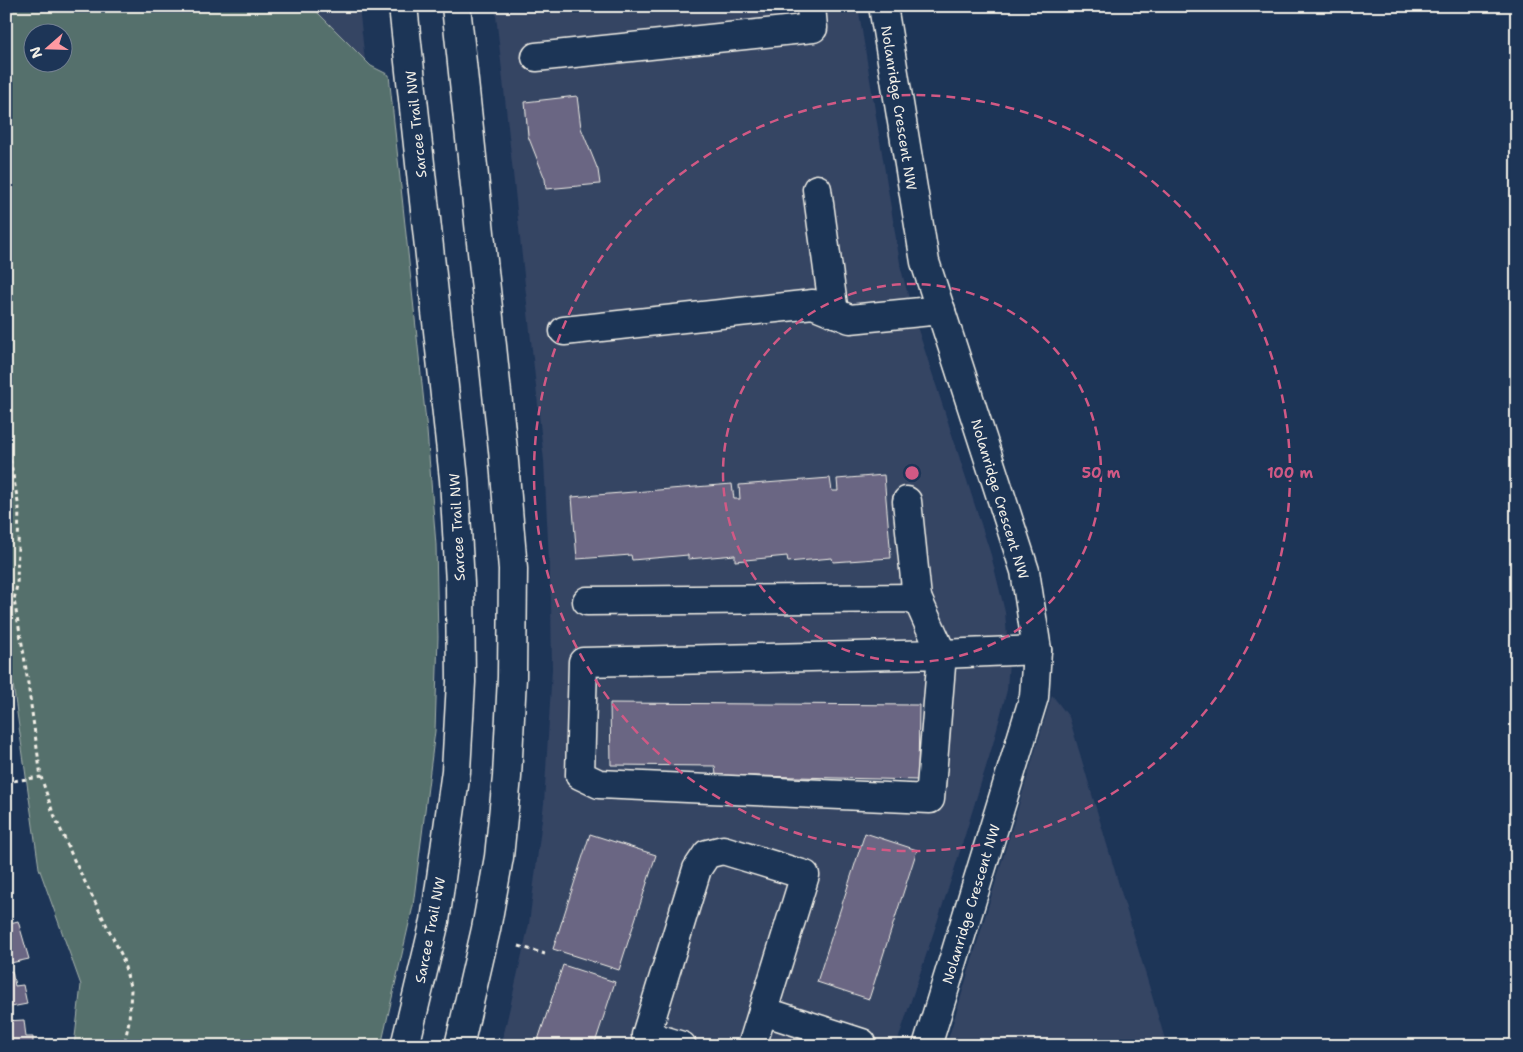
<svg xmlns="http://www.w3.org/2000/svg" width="1523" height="1052" viewBox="0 0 1523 1052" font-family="'Shantell Sans',sans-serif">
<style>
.built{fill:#344464}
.green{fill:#556f6c;stroke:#a4b0aa;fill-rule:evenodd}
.building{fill:#6a6683;stroke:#f4f1e8}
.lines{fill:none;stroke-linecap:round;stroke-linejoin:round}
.minor-casing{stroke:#f4f1e8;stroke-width:31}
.major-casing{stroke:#f4f1e8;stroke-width:31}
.path{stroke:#f4f1e8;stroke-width:3;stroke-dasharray:4 4;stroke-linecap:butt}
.minor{stroke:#1d3557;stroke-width:28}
.major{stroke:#1d3557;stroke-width:28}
.ring{fill:none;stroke:#d15985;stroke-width:2.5;stroke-dasharray:9 6}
.labels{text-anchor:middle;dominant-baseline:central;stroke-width:4;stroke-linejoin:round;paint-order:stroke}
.street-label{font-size:14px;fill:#f4f1e8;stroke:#1d3557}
.centre{fill:#d15985;stroke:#1d3557;stroke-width:2.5}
.ring-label{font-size:15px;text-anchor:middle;font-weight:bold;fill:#d15985;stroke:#1d3557;stroke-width:4;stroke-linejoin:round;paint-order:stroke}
</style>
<rect width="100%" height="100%" fill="#1d3557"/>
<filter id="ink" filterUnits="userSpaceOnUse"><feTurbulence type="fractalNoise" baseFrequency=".02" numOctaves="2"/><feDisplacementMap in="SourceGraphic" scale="10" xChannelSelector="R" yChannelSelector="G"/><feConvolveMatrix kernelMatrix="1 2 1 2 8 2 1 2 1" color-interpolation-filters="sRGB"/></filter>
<g filter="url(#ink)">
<!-- built -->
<g class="built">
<path d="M 311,6 L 359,6 L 365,61 Z"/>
<path d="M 495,6 L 858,6 L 901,269 L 914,317 L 991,555 L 1005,612 L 1009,661 L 1007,690 L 993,744 L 953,874 L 896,1046 L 501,1046 L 529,924 L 544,803 L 552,669 L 551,601 L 544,461 Z"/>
<path d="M 1052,695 L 1069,717 L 1167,1046 L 946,1046 Z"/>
</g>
<!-- green -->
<path class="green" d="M 6,6 L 311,6 L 371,66 L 389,75 L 427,431 L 436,545 L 438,637 L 435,731 L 413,906 L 381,1046 L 74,1046 L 81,985 L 39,868 L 6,635 ZM 32,32 L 62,32 L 62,62 L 32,62 Z"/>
<!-- building -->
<g class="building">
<path d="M 577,96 L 581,128 L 598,170 L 600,184 L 546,189 L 545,179 L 528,136 L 525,102 Z"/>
<path d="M 884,475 L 891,558 L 833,562 L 832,558 L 788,562 L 787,556 L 735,561 L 735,555 L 688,559 L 688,555 L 632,560 L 631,555 L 577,559 L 572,497 L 732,484 L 734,499 L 740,499 L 739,485 L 830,478 L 832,491 L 838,491 L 837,479 Z"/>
<path d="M 610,703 L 919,705 L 918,780 L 716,775 L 715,766 L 611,765 Z"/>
<path d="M 865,833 L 917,850 L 869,999 L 817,982 Z"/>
<path d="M 590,834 L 656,855 L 619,970 L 553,949 Z"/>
<path d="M 18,921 L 29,959 L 6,964 L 6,924 Z"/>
<path d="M 563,965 L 615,982 L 594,1046 L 536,1046 Z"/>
<path d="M 12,971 L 15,986 L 23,985 L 27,1004 L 6,1008 L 6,972 Z"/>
<path d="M 24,1020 L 26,1037 L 33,1037 L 33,1046 L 6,1046 L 6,1021 Z"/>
</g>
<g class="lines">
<!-- minor casing -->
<g class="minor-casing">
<g id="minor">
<path d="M 883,6 L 925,262 L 1025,571 L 1037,650 L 1034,697 L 927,1046"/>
<path d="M 536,57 L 813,28 L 811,6"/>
<path d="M 817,189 L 834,313"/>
<path d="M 564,331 L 813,304 L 850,319 L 941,310"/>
<path d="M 907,501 L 917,598"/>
<path d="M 587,601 L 917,598 L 942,654 L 583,662 L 580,775 L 599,784 L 930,799 L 942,654 L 1037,650"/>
<path d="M 763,1011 L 862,1043"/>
<path d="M 682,1046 L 646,1035 L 697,869 L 707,854 L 723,850 L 805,875 L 752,1046"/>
</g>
</g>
<!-- major casing -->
<g class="major-casing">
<g id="major">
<path d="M 403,6 L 454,479 L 460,583 L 461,682 L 456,771 L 435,921 L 405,1046"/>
<path d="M 456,6 L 503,450 L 513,569 L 512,677 L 507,777 L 499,857 L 486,929 L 459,1046"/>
</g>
</g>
<!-- path -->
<g class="path">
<path d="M 6,436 L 19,508 L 17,585 L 14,600 L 24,655 L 41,777 L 52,810 L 74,860 L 122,956 L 131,990 L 129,1021 L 124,1046"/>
<path d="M 6,782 L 41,777"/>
<path d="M 519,946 L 545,954"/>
</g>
<!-- minor -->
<use href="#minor" class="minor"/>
<!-- major -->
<use href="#major" class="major"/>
</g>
</g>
<!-- distance rings -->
<g class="ring">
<circle cx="912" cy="473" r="189"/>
<circle cx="912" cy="473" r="378"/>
</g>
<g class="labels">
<!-- street labels -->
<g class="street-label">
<text transform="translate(899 108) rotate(81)">Nolanridge Crescent NW</text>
<text transform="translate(416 124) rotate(-96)">Sarcee Trail NW</text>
<text transform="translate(1000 499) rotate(73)">Nolanridge Crescent NW</text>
<text transform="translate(457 527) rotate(-93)">Sarcee Trail NW</text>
<text transform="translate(971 904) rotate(-73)">Nolanridge Crescent NW</text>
<text transform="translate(430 930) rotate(-79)">Sarcee Trail NW</text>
</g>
</g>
<circle cx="912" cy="473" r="8" class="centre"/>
<g class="ring-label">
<text x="1101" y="478">50 m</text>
<text x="1290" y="478">100 m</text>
</g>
<!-- margin -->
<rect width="1523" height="1052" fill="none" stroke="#1d3557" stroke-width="25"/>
<rect x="12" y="12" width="1498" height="1027" fill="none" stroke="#f4f1e8" stroke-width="2" filter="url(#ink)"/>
<!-- north arrow -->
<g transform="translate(48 48) rotate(250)"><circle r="24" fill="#1d3557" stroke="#738091"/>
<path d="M0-4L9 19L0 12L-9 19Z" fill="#ff9aa2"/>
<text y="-8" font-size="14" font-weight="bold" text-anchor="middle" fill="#f4f1e8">N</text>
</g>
</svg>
